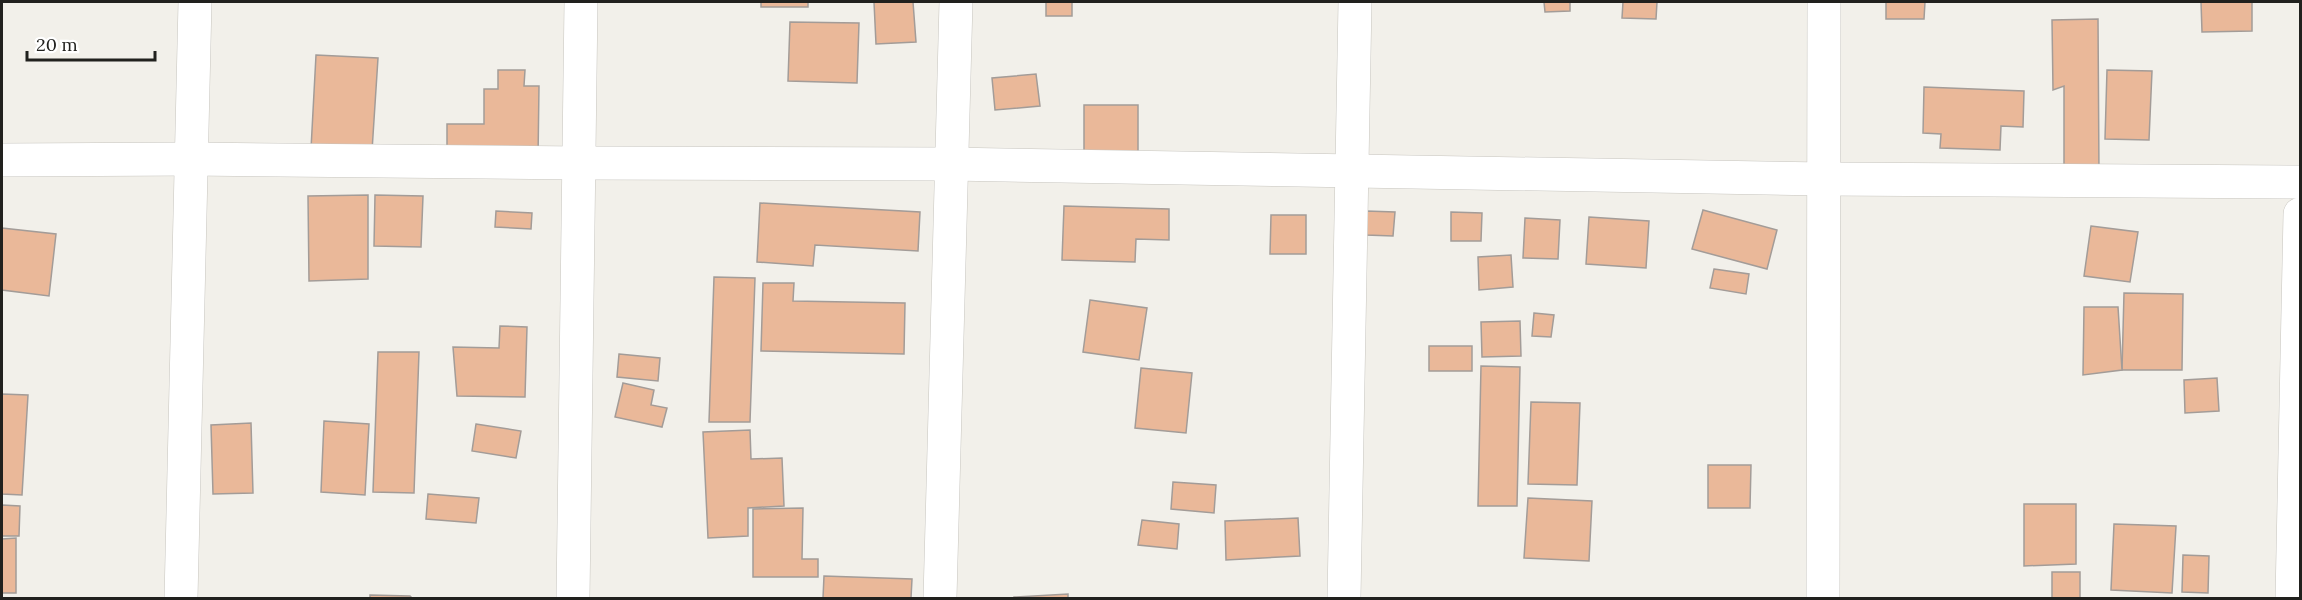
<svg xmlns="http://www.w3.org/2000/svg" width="2302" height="600" viewBox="0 0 2302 600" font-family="Lora,serif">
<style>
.building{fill:#eab899;stroke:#a39c98;stroke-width:1.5}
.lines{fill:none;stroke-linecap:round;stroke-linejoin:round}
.street-casing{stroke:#c7c5bf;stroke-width:34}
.street{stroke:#fff;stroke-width:33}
</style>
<rect width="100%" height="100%" fill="#f2f0ea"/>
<!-- building -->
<g class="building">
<rect x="761" y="2" width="47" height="5"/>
<path d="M 874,2 L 913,2 L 916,42 L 876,44 Z"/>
<rect x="1046" y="2" width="26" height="14"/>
<path d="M 1544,2 L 1570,2 L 1570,11 L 1545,12 Z"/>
<path d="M 1623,2 L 1657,2 L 1656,19 L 1622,18 Z"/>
<path d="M 1886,2 L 1925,2 L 1924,19 L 1886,19 Z"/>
<path d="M 2201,2 L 2252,2 L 2252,31 L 2202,32 Z"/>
<path d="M 2098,19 L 2099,175 L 2064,176 L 2064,86 L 2053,90 L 2052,20 Z"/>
<path d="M 790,22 L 859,23 L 857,83 L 788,81 Z"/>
<path d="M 316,55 L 378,58 L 372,151 L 311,149 Z"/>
<path d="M 498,70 L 525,70 L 524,86 L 539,86 L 538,159 L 447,159 L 447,124 L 484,124 L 484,89 L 498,89 Z"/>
<path d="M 2107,70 L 2152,71 L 2149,140 L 2105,139 Z"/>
<path d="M 1036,74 L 1040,106 L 995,110 L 992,78 Z"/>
<path d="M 1924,87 L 2024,91 L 2023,127 L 2001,126 L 2000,150 L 1940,148 L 1941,134 L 1923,133 Z"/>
<rect x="1084" y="105" width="54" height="50"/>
<path d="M 368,195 L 368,279 L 309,281 L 308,196 Z"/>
<path d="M 375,195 L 423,196 L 421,247 L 374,246 Z"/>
<path d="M 760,203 L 920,212 L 918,251 L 815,245 L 813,266 L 757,262 Z"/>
<path d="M 1064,206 L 1169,209 L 1169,240 L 1136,239 L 1135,262 L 1062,260 Z"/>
<path d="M 1703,210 L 1777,230 L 1767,269 L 1692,249 Z"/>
<path d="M 496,211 L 532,213 L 531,229 L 495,227 Z"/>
<path d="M 1366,211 L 1395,212 L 1393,236 L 1366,235 Z"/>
<path d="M 1451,212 L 1482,213 L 1481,241 L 1451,241 Z"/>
<path d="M 1271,215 L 1306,215 L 1306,254 L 1270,254 Z"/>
<path d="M 1589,217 L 1649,221 L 1646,268 L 1586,264 Z"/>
<path d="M 1525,218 L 1560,220 L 1558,259 L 1523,258 Z"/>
<path d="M 2091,226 L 2138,232 L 2130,282 L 2084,276 Z"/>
<path d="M 2,228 L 56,234 L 49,296 L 2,290 Z"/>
<path d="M 1511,255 L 1513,287 L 1479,290 L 1478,257 Z"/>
<path d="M 1714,269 L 1749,274 L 1746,294 L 1710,288 Z"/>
<path d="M 714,277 L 755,278 L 750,422 L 709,422 Z"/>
<path d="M 763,283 L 794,283 L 793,301 L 905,303 L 904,354 L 761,351 Z"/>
<path d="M 2124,293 L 2183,294 L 2182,370 L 2122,370 Z"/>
<path d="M 1090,300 L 1147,308 L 1139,360 L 1083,352 Z"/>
<path d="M 2084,307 L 2118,307 L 2122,370 L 2083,375 Z"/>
<path d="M 1534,313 L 1554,315 L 1551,337 L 1532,336 Z"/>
<path d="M 1520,321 L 1521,356 L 1482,357 L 1481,322 Z"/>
<path d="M 500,326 L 527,327 L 525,397 L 457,396 L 453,347 L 499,348 Z"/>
<rect x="1429" y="346" width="43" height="25"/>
<path d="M 378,352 L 419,352 L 414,493 L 373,492 Z"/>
<path d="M 619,354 L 660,358 L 658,381 L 617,377 Z"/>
<path d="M 1481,366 L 1520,367 L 1517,506 L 1478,506 Z"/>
<path d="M 1141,368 L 1192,373 L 1186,433 L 1135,428 Z"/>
<path d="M 2217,378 L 2219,411 L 2185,413 L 2184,380 Z"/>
<path d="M 623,383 L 654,390 L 651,405 L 667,408 L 662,427 L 615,417 Z"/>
<path d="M 2,394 L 28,395 L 22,495 L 2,494 Z"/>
<path d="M 1531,402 L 1580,403 L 1577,485 L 1528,484 Z"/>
<path d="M 324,421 L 369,424 L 365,495 L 321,492 Z"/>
<path d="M 251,423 L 253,493 L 213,494 L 211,425 Z"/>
<path d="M 476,424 L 521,431 L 516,458 L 472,451 Z"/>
<path d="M 750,430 L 751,459 L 782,458 L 784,506 L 748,508 L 748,536 L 708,538 L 703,432 Z"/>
<path d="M 1708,465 L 1751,465 L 1750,508 L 1708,508 Z"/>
<path d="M 1173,482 L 1216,485 L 1214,513 L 1171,509 Z"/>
<path d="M 428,494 L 479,498 L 476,523 L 426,519 Z"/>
<path d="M 1528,498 L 1592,501 L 1589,561 L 1524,558 Z"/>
<path d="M 2024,504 L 2076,504 L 2076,564 L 2024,566 Z"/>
<path d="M 2,505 L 20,506 L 19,536 L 2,536 Z"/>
<path d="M 803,508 L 802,559 L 818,559 L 818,577 L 753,577 L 753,509 Z"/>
<path d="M 1298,518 L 1300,556 L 1226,560 L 1225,521 Z"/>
<path d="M 1142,520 L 1179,524 L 1177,549 L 1138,545 Z"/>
<path d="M 2114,524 L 2176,526 L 2172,593 L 2111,590 Z"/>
<path d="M 16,538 L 16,593 L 2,593 L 2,539 Z"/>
<path d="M 2183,555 L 2209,556 L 2208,593 L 2182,592 Z"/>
<rect x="2052" y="572" width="28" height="26"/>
<path d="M 824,576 L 912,579 L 911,598 L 823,598 Z"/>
<path d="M 1068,594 L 1068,598 L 1014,598 L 1014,597 Z"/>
<path d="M 370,595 L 410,596 L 412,598 L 370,598 Z"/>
</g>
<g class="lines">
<!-- street casing -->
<g class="street-casing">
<g id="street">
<path d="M 2,160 L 192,159 L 579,163 L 950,164 L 1824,179 L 2300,182"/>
<path d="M 181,598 L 195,2"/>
<path d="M 573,598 L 581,2"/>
<path d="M 940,598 L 956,2"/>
<path d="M 1344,598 L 1355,2"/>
<path d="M 1823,598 L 1824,2"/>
<path d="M 2292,598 L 2300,214"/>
</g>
</g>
<!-- street -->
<use href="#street" class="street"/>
</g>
<!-- border -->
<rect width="2302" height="600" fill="none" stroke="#21211e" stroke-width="6"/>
<!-- scale -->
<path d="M27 51v9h128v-9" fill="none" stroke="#21211e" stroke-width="3"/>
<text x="36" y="51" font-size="18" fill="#21211e" stroke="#ffffff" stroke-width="4.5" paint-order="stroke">20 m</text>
</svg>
